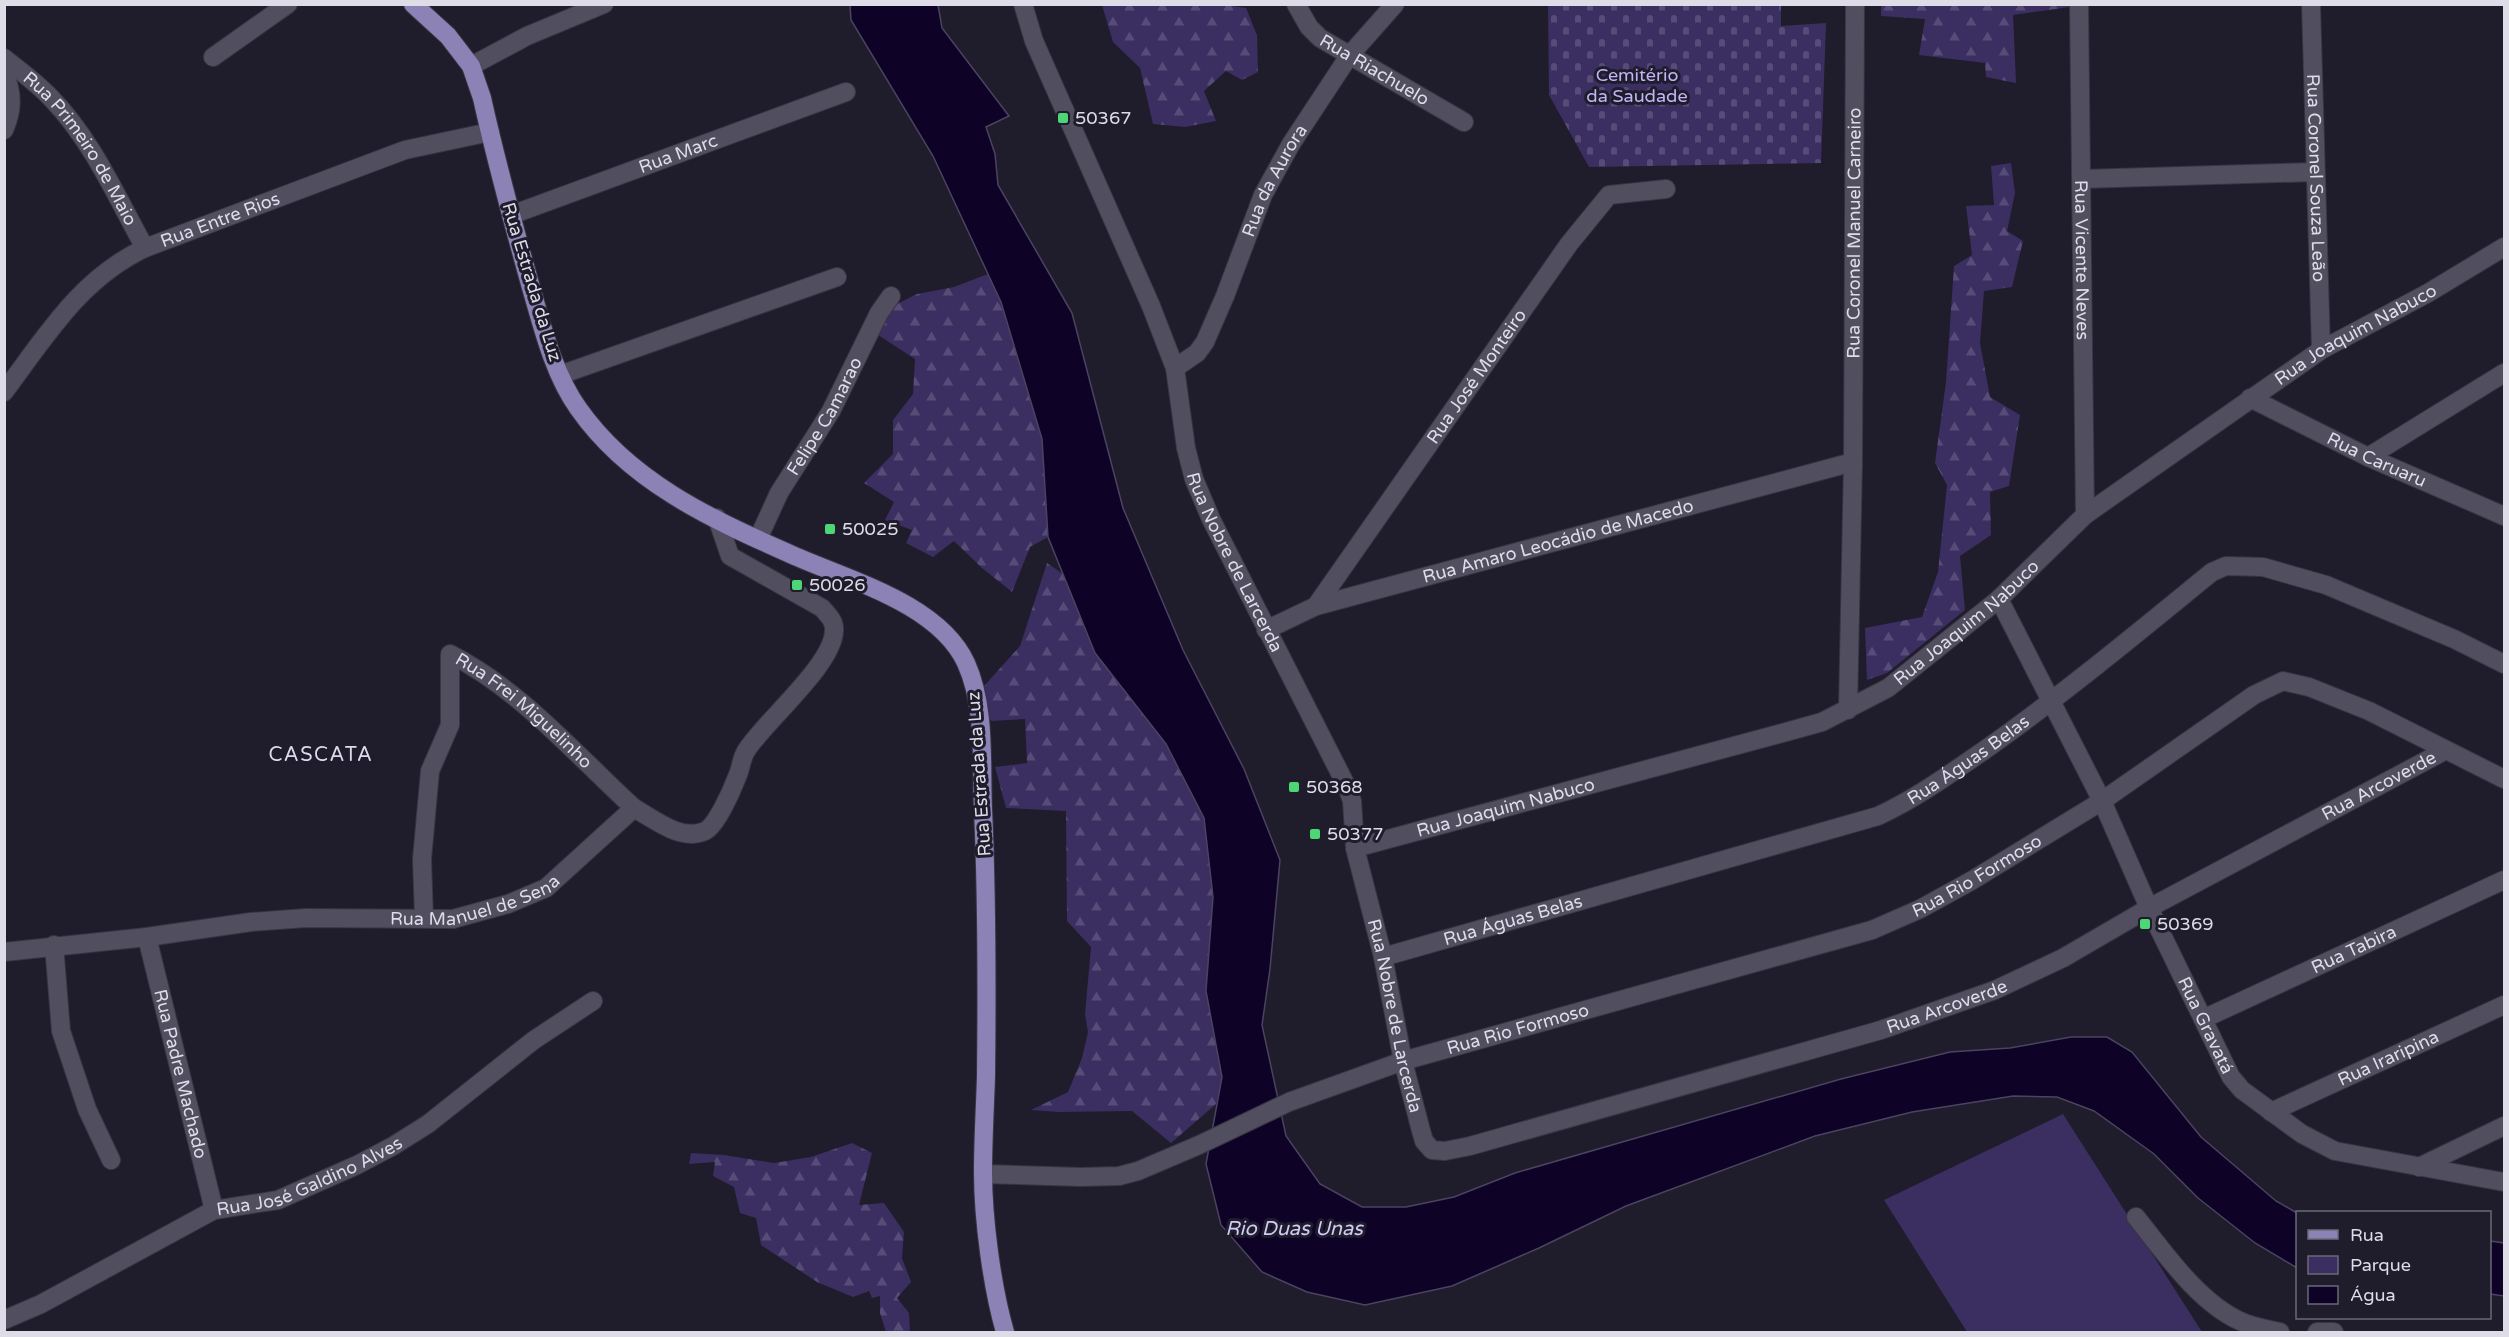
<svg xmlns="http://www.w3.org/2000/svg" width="2509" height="1337" viewBox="0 0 2509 1337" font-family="'Varela Round',sans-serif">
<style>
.green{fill:#3b2e60}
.forest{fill:url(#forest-firs)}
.cemetery{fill:url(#cemetery-stones)}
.water{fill:#0e0227;stroke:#4c4361;stroke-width:1.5}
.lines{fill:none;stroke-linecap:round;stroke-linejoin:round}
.minor-casing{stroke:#383642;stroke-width:20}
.major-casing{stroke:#383642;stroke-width:20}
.minor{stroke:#514e60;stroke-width:18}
.major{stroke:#8c82b6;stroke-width:18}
.poi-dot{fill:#4dd676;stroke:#1f1c2c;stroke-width:2}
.labels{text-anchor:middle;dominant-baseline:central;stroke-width:6;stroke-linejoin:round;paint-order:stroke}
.street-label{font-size:18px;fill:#dddce7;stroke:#1f1c2c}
.park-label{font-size:18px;fill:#c1b5f7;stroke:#1f1c2c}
.poi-label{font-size:18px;fill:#dddce7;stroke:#1f1c2c;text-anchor:start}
.neighbourhood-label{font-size:20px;letter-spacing:1.5px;fill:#dddaef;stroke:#1f1c2c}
.water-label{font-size:20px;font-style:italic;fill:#d1caf6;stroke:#1f1c2c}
</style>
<defs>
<pattern id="forest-firs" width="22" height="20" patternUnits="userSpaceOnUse" patternTransform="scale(1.5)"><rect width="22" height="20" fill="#3b2e60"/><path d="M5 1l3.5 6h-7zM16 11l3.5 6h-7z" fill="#574c77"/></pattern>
<pattern id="cemetery-stones" width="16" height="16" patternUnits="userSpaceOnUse" patternTransform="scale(1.5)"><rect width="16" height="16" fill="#3b2e60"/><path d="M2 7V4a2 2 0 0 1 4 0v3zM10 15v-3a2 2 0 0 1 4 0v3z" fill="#574c77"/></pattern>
</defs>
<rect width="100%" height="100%" fill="#1f1c2c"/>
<!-- green -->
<path class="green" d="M 2063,1114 L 2202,1332 L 1967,1332 L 1884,1200 Z"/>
<!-- forest -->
<g class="forest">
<path d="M 2070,4 L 2070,7 L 2013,15 L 2016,83 L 1986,77 L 1985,63 L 1919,55 L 1925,19 L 1881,16 L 1881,5 Z"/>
<path d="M 1226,5 L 1246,8 L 1257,35 L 1258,72 L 1242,80 L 1226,71 L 1204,91 L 1216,121 L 1185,127 L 1153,124 L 1140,68 L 1113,42 L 1102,5 Z"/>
<path d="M 2011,163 L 2015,193 L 2007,231 L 2023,241 L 2012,287 L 1984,291 L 1980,343 L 1990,397 L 2020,415 L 2009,486 L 1990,492 L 1991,535 L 1960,556 L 1965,610 L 1887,673 L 1867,680 L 1865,628 L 1922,617 L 1938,572 L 1947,485 L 1935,463 L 1946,382 L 1954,266 L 1972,255 L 1966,206 L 1994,205 L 1991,166 Z"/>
<path d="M 988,274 L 1001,302 L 1042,439 L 1048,537 L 1030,547 L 1012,592 L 982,568 L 954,541 L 933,557 L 906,543 L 912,530 L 885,520 L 894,502 L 864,483 L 893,454 L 893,420 L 913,394 L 915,359 L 875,333 L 889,308 L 917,294 L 954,287 Z"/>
<path d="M 1047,563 L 1063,574 L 1095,653 L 1166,744 L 1204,818 L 1213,897 L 1206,991 L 1222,1077 L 1216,1104 L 1171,1143 L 1132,1111 L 1059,1112 L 1031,1110 L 1068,1092 L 1082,1058 L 1088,1032 L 1085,1014 L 1091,947 L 1067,921 L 1066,811 L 1006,808 L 995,767 L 1027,763 L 1025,719 L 991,721 L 976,695 L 1020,646 Z"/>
<path d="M 852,1143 L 872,1153 L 859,1205 L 884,1203 L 904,1232 L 902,1258 L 911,1282 L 897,1298 L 909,1313 L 910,1332 L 886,1332 L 880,1313 L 880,1296 L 872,1298 L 869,1291 L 853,1297 L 817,1282 L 761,1245 L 756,1218 L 740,1213 L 734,1187 L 713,1176 L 715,1162 L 689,1164 L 691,1153 L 724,1155 L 774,1163 L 811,1157 Z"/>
</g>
<!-- cemetery -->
<path class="cemetery" d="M 1548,5 L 1781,5 L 1781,26 L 1826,23 L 1821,163 L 1589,167 L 1549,95 Z"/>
<!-- water -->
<g class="water">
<path d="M 850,5 L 938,5 L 942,28 L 1009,116 L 986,127 L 995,154 L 998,185 L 1072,313 L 1123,508 L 1183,650 L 1244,769 L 1280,860 L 1270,969 L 1262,1025 L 1286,1136 L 1320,1184 L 1362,1207 L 1406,1207 L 1454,1197 L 1515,1173 L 1841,1079 L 1950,1052 L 2010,1048 L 2071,1037 L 2107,1037 L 2132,1052 L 2201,1137 L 2276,1201 L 2297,1213 L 2297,1268 L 2255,1243 L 2198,1198 L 2154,1154 L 2094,1111 L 2057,1097 L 2013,1096 L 1912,1112 L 1815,1136 L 1626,1206 L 1539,1248 L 1452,1286 L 1365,1305 L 1307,1292 L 1262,1272 L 1221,1225 L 1206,1164 L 1222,1077 L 1206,991 L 1213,897 L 1204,818 L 1166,744 L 1095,653 L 1048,537 L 1042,439 L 1001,302 L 933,156 L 851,20 Z"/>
<path d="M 2490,1241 L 2504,1243 L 2504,1296 L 2490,1294 Z"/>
</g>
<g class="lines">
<!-- minor casing -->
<g class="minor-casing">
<g id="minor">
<path id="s1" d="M 1023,4 L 1034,41 L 1151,306 L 1175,368 L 1186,448 L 1194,479 L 1211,519 L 1347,787 L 1352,801 L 1355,848 L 1383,957 L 1403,1061 L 1420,1127 L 1424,1141 L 1432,1150 L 1445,1151 L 1470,1146 L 1881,1030 L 1995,990 L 2063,958 L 2149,908 L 2446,750"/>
<path id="s2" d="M 1296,4 L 1309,27 L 1320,38 L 1464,122"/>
<path id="s3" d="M 2079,4 L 2085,515"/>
<path id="s4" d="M 2311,4 L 2321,350"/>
<path d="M 213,57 L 288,4"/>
<path id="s5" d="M 4,58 C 20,71 37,83 51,98 C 92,140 116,196 145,248"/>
<path d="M 471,66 L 527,36 L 604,4"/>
<path d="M 4,73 C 13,93 13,110 4,130"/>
<path d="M 2082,179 L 2315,172"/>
<path id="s6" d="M 511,215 L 846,92"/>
<path id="s7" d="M 1175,368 L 1197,353 L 1205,342 L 1225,296 L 1263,195 L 1291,144 L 1349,56 L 1395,4"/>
<path d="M 560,375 L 837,277"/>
<path id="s8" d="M 4,392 C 46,336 80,279 145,248 L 405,150 L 490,132"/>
<path id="s9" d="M 2250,398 L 2368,457 L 2504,516"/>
<path d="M 2368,457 L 2504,373"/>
<path id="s10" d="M 758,539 L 779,493 L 831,411 L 879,313 L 891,296"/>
<path id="s11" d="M 1999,599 L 2102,801 L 2149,908 L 2231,1077 L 2242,1090 L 2302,1134 L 2335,1151 L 2504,1182"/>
<path id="s12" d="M 1316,606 L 1569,244 L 1609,195 L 1666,189"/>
<path id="s13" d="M 1266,630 L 1316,606 L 1853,462"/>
<path id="s14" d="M 1848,710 L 1853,462 L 1855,4"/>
<path id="s15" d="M 1355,848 L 1786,732 L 1822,722 L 1888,688 L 1999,599 L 2085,515 L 2321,350 L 2428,293 L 2504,247"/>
<path id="s16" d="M 424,918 L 422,859 L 430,771 L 450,725 L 450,654 C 521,690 575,754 634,808"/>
<path id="s17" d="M 147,937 L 214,1210"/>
<path d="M 54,945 L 61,1031 L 87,1109 L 111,1160"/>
<path id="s18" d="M 4,952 L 147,937 L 251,922 L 306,918 L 453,919 L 508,904 L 546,888 L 634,808 C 654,819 681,842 705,831 C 717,825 732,790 737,777 C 741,769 741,759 746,751 C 765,721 833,665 834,631 C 835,621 828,615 822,608 L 730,556 L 717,518"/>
<path id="s19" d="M 1383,957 L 1878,816 C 1917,798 1951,773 1986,749 C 2065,693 2137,633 2212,572 L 2226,566 L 2263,567 L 2326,585 L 2454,639 L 2504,664"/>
<path id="s20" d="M 2203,1019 L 2504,880"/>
<path id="s21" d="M 2271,1112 L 2504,1005"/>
<path d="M 2419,1167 L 2504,1126"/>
<path id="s22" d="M 983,1174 L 1081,1177 L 1119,1176 L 1138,1171 L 1199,1145 L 1289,1102 L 1403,1061 L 1872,930 L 1920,909 L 1971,881 L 2102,801 L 2254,695 L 2283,681 L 2309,687 L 2369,711 L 2504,779"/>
<path d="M 2136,1217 C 2164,1252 2198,1302 2240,1321 C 2252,1327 2267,1329 2280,1332"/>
<path id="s23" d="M 4,1320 L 41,1304 L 214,1210 L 278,1200 L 357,1165 L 393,1146 L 428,1124 L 534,1040 L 593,1001"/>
<path d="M 2317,1332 L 2334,1332"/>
</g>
</g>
<!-- major casing -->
<g class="major-casing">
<path id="major" d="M 413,4 L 448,36 L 471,66 L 482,98 C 496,161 513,223 530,284 C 542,325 553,373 578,408 C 629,481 709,518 788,553 C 844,579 938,602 966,663 C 986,707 981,762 983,809 C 987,898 987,987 986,1076 C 985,1108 983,1140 983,1172 C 983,1219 992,1287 1005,1332"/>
</g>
<!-- minor -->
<use href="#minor" class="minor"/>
<!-- major -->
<use href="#major" class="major"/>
</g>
<!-- markers -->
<g class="poi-dot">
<rect x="1057" y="112" width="12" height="12" rx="3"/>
<rect x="824" y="523" width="12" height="12" rx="3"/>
<rect x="791" y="579" width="12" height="12" rx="3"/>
<rect x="1288" y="781" width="12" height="12" rx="3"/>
<rect x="1309" y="828" width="12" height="12" rx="3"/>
<rect x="2139" y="918" width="12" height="12" rx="3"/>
</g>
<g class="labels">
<!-- street labels -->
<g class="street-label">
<text stroke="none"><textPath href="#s2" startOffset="105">Rua Riachuelo</textPath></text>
<text stroke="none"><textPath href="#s5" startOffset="120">Rua Primeiro de Maio</textPath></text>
<text stroke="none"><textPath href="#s6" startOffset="178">Rua Marc</textPath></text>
<text stroke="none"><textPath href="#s4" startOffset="174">Rua Coronel Souza Leão</textPath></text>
<text stroke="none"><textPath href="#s7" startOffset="216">Rua da Aurora</textPath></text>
<text stroke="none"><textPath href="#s8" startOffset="284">Rua Entre Rios</textPath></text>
<text stroke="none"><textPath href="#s14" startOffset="477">Rua Coronel Manuel Carneiro</textPath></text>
<text stroke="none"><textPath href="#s3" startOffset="256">Rua Vicente Neves</textPath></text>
<text transform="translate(532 282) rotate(73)">Rua Estrada da Luz</text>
<text stroke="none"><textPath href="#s15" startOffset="1146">Rua Joaquim Nabuco</textPath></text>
<text stroke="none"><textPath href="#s12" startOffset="280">Rua José Monteiro</textPath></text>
<text stroke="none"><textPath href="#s10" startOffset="140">Felipe Camarao</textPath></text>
<text stroke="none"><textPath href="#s9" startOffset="141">Rua Caruaru</textPath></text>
<text stroke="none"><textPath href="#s13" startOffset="306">Rua Amaro Leocádio de Macedo</textPath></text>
<text stroke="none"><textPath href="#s1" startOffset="600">Rua Nobre de Larcerda</textPath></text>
<text stroke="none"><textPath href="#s15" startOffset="660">Rua Joaquim Nabuco</textPath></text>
<text stroke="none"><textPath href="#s16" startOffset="362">Rua Frei Miguelinho</textPath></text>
<text stroke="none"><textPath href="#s19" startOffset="621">Rua Águas Belas</textPath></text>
<text transform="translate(979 774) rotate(-94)">Rua Estrada da Luz</text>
<text stroke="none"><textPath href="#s1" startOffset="2248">Rua Arcoverde</textPath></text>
<text stroke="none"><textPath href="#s15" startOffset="156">Rua Joaquim Nabuco</textPath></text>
<text stroke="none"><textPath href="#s22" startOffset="1048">Rua Rio Formoso</textPath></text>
<text stroke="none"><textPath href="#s18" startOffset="476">Rua Manuel de Sena</textPath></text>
<text stroke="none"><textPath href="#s19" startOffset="135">Rua Águas Belas</textPath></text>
<text stroke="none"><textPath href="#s20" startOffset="166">Rua Tabira</textPath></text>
<text stroke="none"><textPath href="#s1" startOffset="1762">Rua Arcoverde</textPath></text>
<text stroke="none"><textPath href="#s1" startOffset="1086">Rua Nobre de Larcerda</textPath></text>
<text stroke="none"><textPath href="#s11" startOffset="474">Rua Gravatá</textPath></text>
<text stroke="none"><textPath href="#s22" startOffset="562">Rua Rio Formoso</textPath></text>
<text stroke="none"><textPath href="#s21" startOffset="129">Rua Iraripina</textPath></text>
<text stroke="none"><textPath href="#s17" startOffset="141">Rua Padre Machado</textPath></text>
<text stroke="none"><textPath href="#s23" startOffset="339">Rua José Galdino Alves</textPath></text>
</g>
<!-- park labels -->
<g class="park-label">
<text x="1637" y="75">Cemitério<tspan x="1637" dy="21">da Saudade</tspan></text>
</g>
<!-- poi labels -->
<g class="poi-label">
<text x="1075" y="118">50367</text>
<text x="842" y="529">50025</text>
<text x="809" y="585">50026</text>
<text x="1306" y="787">50368</text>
<text x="1327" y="834">50377</text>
<text x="2157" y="924">50369</text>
</g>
<!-- neighbourhood labels -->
<g class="neighbourhood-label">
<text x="321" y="755">CASCATA</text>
</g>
<!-- water labels -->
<g class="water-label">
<text x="1294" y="1229">Rio Duas Unas</text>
</g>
</g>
<!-- border -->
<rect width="2509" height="1337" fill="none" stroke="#dddce7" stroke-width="12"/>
<!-- legend -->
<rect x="2296" y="1211" width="195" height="108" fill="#1f1c2c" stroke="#6b6977" stroke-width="1.5"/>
<rect x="2308" y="1230" width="30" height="9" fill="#8c82b6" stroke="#6b6977" stroke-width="1.5"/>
<text x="2350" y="1241" font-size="18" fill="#dddce7">Rua</text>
<rect x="2308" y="1256" width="30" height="18" fill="#3b2e60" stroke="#6b6977" stroke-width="1.5"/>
<text x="2350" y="1271" font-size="18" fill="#dddce7">Parque</text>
<rect x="2308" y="1286" width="30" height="18" fill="#0e0227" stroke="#6b6977" stroke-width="1.5"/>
<text x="2350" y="1301" font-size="18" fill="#dddce7">Água</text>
</svg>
